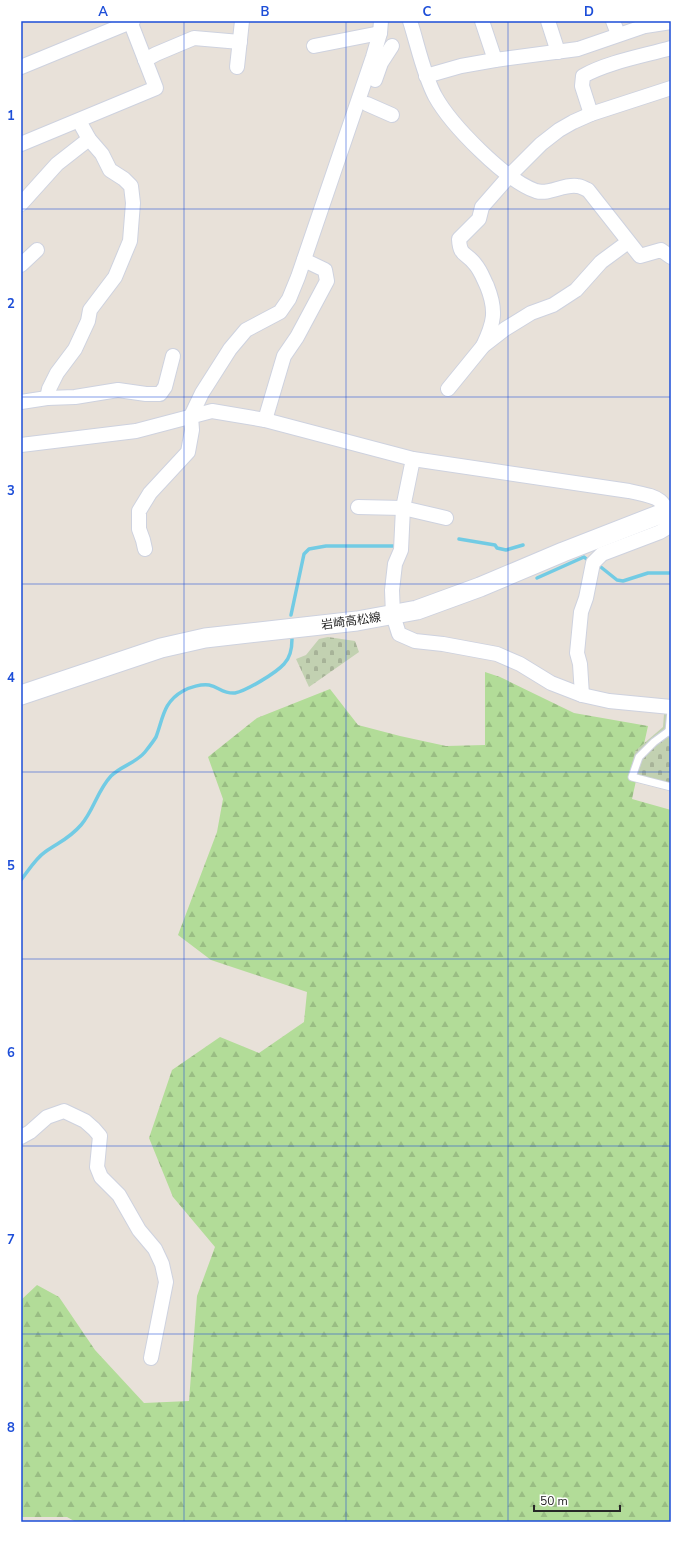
<svg xmlns="http://www.w3.org/2000/svg" width="692" height="1543" viewBox="0 0 692 1543" font-family="'Nunito Sans','Noto Sans JP',sans-serif">
<style>
.forest{fill:url(#forest-firs)}
.cemetery{fill:url(#cemetery-stones)}
.lines{fill:none;stroke-linecap:round;stroke-linejoin:round}
.stream{stroke:#72cbe4;stroke-width:3.5}
.lane-casing{stroke:#ced2df;stroke-width:9}
.street-casing{stroke:#ced2df;stroke-width:16}
.secondary-casing{stroke:#ced2df;stroke-width:21}
.lane{stroke:#fff;stroke-width:7}
.street{stroke:#fff;stroke-width:14}
.secondary{stroke:#fff;stroke-width:19}
.grid{fill:none;stroke:#1d4ed8;stroke-width:1;stroke-opacity:0.55}
.labels{text-anchor:middle;dominant-baseline:central;stroke-width:3.5;stroke-linejoin:round;paint-order:stroke}
.street-label{font-size:12px;fill:#272727;stroke:#fff}
.neatline{fill:none;stroke:#1d4ed8;stroke-width:1.5}
.grid-label{font-size:13px;text-anchor:middle;font-weight:bold;fill:#1d4ed8}
</style>
<defs>
<pattern id="forest-firs" width="22" height="20" patternUnits="userSpaceOnUse"><rect width="22" height="20" fill="#b2dc98"/><path d="M5 1l3.5 6h-7zM16 11l3.5 6h-7z" fill="#99bd83"/></pattern>
<pattern id="cemetery-stones" width="16" height="16" patternUnits="userSpaceOnUse"><rect width="16" height="16" fill="#c2d1b1"/><path d="M2 7V4a2 2 0 0 1 4 0v3zM10 15v-3a2 2 0 0 1 4 0v3z" fill="#a7b398"/></pattern>
</defs>
<rect width="100%" height="100%" fill="#e8e1d9"/>
<!-- forest -->
<path class="forest" d="M 485,672 L 500,677 L 574,713 L 648,726 L 632,799 L 671,810 L 671,1522 L 76,1522 L 67,1517 L 21,1517 L 21,1300 L 37,1285 L 59,1297 L 95,1350 L 144,1403 L 189,1401 L 197,1296 L 215,1247 L 173,1197 L 149,1138 L 172,1070 L 220,1037 L 259,1053 L 304,1022 L 307,992 L 211,960 L 178,935 L 217,832 L 223,799 L 208,757 L 257,718 L 330,689 L 358,725 L 400,736 L 446,746 L 485,745 Z"/>
<!-- cemetery -->
<g class="cemetery">
<path d="M 328,637 L 355,641 L 359,652 L 309,687 L 296,659 L 306,655 L 319,639 Z"/>
<path d="M 664,714 L 671,715 L 671,791 L 628,780 L 635,751 L 663,727 Z"/>
</g>
<g class="lines">
<!-- stream -->
<g class="stream">
<path d="M 459,539 L 495,545 L 497,548 L 506,550 L 523,545"/>
<path d="M 597,564 L 617,580 L 623,581 L 648,573 L 671,573"/>
<path d="M 537,578 L 584,557 L 589,561"/>
<path d="M 291,615 L 304,554 L 309,549 L 326,546 L 396,546"/>
<path d="M 21,880 C 28,871 36,858 45,852 C 59,842 69,839 81,825 C 94,810 97,791 111,776 C 121,766 136,763 145,752 C 149,747 153,742 156,737 C 163,719 163,702 183,691 C 190,687 201,684 209,685 C 219,687 223,694 235,693 C 246,691 276,673 284,664 C 290,658 292,647 292,639"/>
</g>
<!-- lane casing -->
<g class="lane-casing">
<g id="lane">
<path d="M 671,710 L 669,731 L 671,733"/>
<path d="M 669,731 L 654,742 L 639,757 L 632,777 L 671,787"/>
</g>
</g>
<!-- street casing -->
<g class="street-casing">
<g id="street">
<path d="M 410,21 C 418,46 423,73 435,96 C 451,125 505,180 536,191 C 549,195 563,184 577,186 C 581,186 585,189 588,190 L 640,256 L 661,250 L 671,257"/>
<path d="M 482,21 L 495,60"/>
<path d="M 548,21 L 558,52"/>
<path d="M 613,21 L 618,34"/>
<path d="M 314,46 L 380,33"/>
<path d="M 145,60 L 156,54 L 194,38 L 240,42"/>
<path d="M 21,67 L 133,21"/>
<path d="M 237,67 L 242,21"/>
<path d="M 426,76 L 461,66 L 495,60 L 578,49 L 645,26 L 671,22"/>
<path d="M 375,80 L 381,63 L 392,46"/>
<path d="M 367,104 L 392,115"/>
<path d="M 591,114 L 582,86 L 583,76 C 608,62 643,56 671,48"/>
<path d="M 21,144 L 156,88 L 130,21"/>
<path d="M 21,204 L 57,164 L 89,139"/>
<path d="M 21,265 L 37,250"/>
<path d="M 483,346 C 494,323 497,311 487,286 C 483,278 481,271 475,264 C 466,252 460,257 459,239 L 479,219 L 482,207 L 510,175 L 541,144 L 559,130 L 573,122 L 591,114 L 671,88"/>
<path d="M 448,389 L 483,346 L 505,329 L 531,313 L 553,305 L 576,290 L 601,262 L 628,242"/>
<path d="M 47,398 L 49,389 L 57,373 L 75,349 L 88,321 L 90,310 L 115,277 L 130,241 L 133,203 L 131,186 L 124,179 L 110,170 L 102,154 L 89,139 L 79,121"/>
<path d="M 21,402 L 47,398 L 75,397 L 118,390 L 146,394 L 160,394 L 165,387 L 173,356"/>
<path d="M 265,420 L 284,356 L 297,337 L 327,281 L 325,270 L 304,260"/>
<path d="M 21,445 L 136,431 L 212,411 L 265,420 L 413,459 L 629,491 C 655,497 667,496 670,526 L 660,532 L 602,554 L 593,563 L 586,598 L 581,612 L 577,653 L 580,664 L 582,695"/>
<path d="M 413,459 L 403,508 L 401,550 L 395,564 L 392,590 L 393,615 L 399,634 L 415,641 L 443,644 L 497,654 L 520,664 L 551,683 L 582,695 L 609,701 L 671,707"/>
<path d="M 358,507 L 403,508 L 446,518"/>
<path d="M 145,549 L 143,540 L 139,529 L 139,511 L 150,493 L 188,452 L 192,430 L 191,416 L 202,393 L 230,349 L 246,330 L 280,312 L 289,299 L 298,277 L 373,57 L 380,33 L 381,21"/>
<path d="M 21,1137 L 30,1132 L 47,1117 L 64,1111 L 85,1121 L 94,1129 L 100,1136 L 97,1167 L 101,1177 L 119,1195 L 139,1230 L 155,1249 L 162,1264 L 166,1282 L 151,1358"/>
</g>
</g>
<!-- secondary casing -->
<g class="secondary-casing">
<path id="secondary" d="M 21,695 L 161,648 L 205,638 L 357,621 L 417,610 L 480,587 L 563,552 L 671,510"/>
</g>
<!-- lane -->
<use href="#lane" class="lane"/>
<!-- street -->
<use href="#street" class="street"/>
<!-- secondary -->
<use href="#secondary" class="secondary"/>
</g>
<!-- grid -->
<path class="grid" d="M 184,21 L 184,1522M 346,21 L 346,1522M 508,21 L 508,1522M 21,209 L 671,209M 21,397 L 671,397M 21,584 L 671,584M 21,772 L 671,772M 21,959 L 671,959M 21,1146 L 671,1146M 21,1334 L 671,1334"/>
<g class="labels">
<!-- street labels -->
<g class="street-label">
<text transform="translate(351 621) rotate(-8)">岩崎高松線</text>
</g>
</g>
<!-- border -->
<rect width="692" height="1543" fill="none" stroke="#ffffff" stroke-width="44"/>
<!-- scale -->
<path d="M534 1505v6h86v-6" fill="none" stroke="#272727" stroke-width="2"/>
<text x="540" y="1505" font-size="12" fill="#272727" stroke="#ffffff" stroke-width="3" paint-order="stroke">50 m</text>
<rect x="22" y="22" width="648" height="1499" class="neatline"/>
<g class="grid-label">
<text x="103" y="16">A</text>
<text x="265" y="16">B</text>
<text x="427" y="16">C</text>
<text x="589" y="16">D</text>
<text x="11" y="120">1</text>
<text x="11" y="308">2</text>
<text x="11" y="495">3</text>
<text x="11" y="682">4</text>
<text x="11" y="870">5</text>
<text x="11" y="1057">6</text>
<text x="11" y="1244">7</text>
<text x="11" y="1432">8</text>
</g>
</svg>
